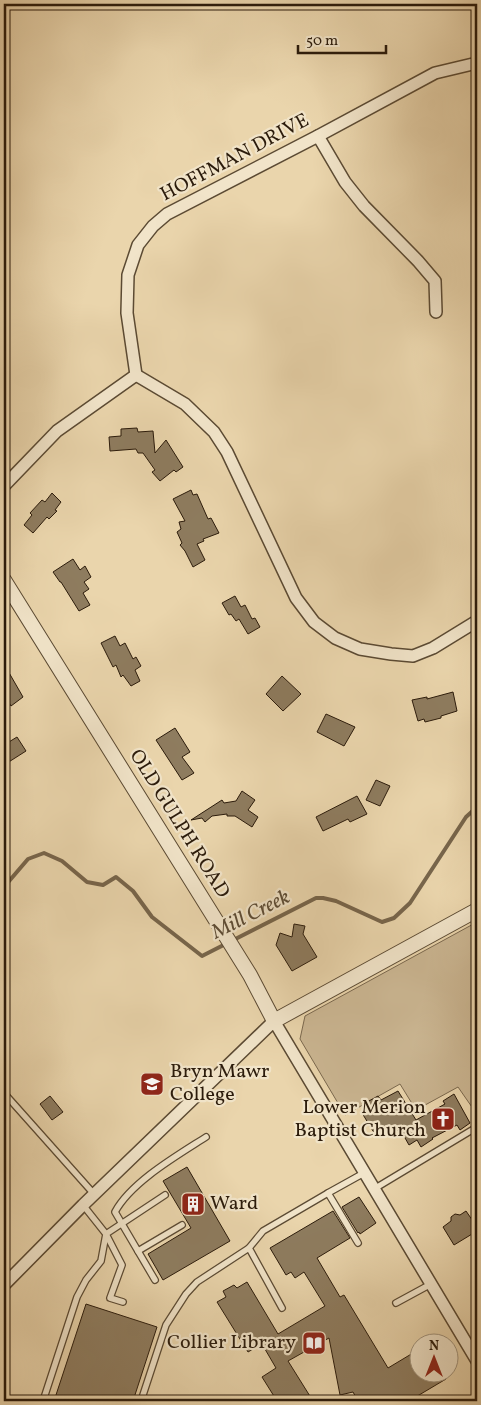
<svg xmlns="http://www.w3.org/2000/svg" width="481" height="1405" viewBox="0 0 481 1405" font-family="Vollkorn,serif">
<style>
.green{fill:#cab591;stroke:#7a684e}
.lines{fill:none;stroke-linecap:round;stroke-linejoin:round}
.stream{stroke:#77654b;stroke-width:4}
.building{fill:#8e7c5f;stroke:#2b1b0b}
.service-casing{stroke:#5b4a33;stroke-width:8}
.minor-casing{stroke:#5b4a33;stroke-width:14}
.tertiary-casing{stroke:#5b4a33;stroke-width:16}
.service{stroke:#f1e4c9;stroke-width:5.5}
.minor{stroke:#f1e4c9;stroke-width:11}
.tertiary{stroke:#f1e4c9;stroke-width:14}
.labels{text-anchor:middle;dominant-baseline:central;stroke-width:4.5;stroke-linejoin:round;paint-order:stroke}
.street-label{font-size:20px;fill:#2b1b0b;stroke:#f1e4c9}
.poi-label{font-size:20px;fill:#2b1b0b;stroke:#f1e4c9;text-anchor:start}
.water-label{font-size:21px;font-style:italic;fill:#5d4c35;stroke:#f1e4c9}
</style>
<rect width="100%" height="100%" fill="#ead5ac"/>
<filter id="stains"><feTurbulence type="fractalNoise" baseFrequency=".004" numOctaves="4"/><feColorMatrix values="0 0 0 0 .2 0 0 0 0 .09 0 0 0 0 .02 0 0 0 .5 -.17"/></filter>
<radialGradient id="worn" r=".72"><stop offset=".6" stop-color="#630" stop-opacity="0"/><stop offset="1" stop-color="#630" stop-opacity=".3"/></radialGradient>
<!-- green -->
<path class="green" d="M 477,922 L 477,1108 L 474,1110 L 458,1087 L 416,1110 L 400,1084 L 345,1115 L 300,1039 L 305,1016 Z"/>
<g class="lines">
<!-- stream -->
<path class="stream" d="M 4,887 L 28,859 L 44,853 L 62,861 L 87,882 L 103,885 L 116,877 L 133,891 L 152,917 L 202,956 L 316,898 L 323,898 L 336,901 L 382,922 L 394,918 L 410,903 L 466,817 L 477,807"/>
</g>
<!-- building -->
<g class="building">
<path d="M 137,428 L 138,432 L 153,431 L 155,453 L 166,440 L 183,467 L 176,472 L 174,470 L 160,481 L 152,472 L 155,470 L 143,453 L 138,453 L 136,449 L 110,451 L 109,437 L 121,436 L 121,429 Z"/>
<path d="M 191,490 L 193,495 L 197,494 L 208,519 L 211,518 L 219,533 L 203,539 L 204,541 L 197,544 L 205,560 L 193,567 L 185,551 L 180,545 L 182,543 L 177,532 L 181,529 L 179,522 L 185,521 L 173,499 Z"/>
<path d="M 52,493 L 61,502 L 55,510 L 57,511 L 49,519 L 47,517 L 33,533 L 24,525 L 32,515 L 30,513 L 42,500 L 45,502 Z"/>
<path d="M 73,559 L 80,570 L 85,566 L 91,577 L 84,582 L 89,589 L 83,593 L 90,605 L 79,611 L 61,582 L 60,582 L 53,572 Z"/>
<path d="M 235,596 L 241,607 L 245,605 L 252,619 L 255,618 L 260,627 L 248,634 L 239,619 L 236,621 L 231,614 L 229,615 L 222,603 Z"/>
<path d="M 115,636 L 120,646 L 125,643 L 133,659 L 136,657 L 141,666 L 135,670 L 140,681 L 131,686 L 123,675 L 121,677 L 116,665 L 113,667 L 101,643 Z"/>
<path d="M 4,664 L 23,697 L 11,706 L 7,699 L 4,701 Z"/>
<path d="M 282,676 L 301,694 L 283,711 L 266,694 Z"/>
<path d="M 453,692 L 457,711 L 441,716 L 441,718 L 425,722 L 424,719 L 418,721 L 412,700 L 427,697 L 427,699 Z"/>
<path d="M 326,714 L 355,727 L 344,746 L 317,732 Z"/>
<path d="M 175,728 L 190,752 L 182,757 L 194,773 L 182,780 L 156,740 Z"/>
<path d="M 17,737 L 26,751 L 4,765 L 4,745 Z"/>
<path d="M 376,780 L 390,786 L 380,806 L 366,800 Z"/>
<path d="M 242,791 L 255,800 L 248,810 L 258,817 L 252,827 L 235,816 L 227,816 L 227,814 L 212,816 L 205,822 L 202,818 L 191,820 L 222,800 L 224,803 L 236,801 Z"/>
<path d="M 357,796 L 367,814 L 350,822 L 348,819 L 323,831 L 316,817 Z"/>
<path d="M 294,924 L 305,926 L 303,934 L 317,957 L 292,971 L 276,945 L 280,933 L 292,937 Z"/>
<path d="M 398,1091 L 416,1120 L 445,1104 L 443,1101 L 454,1094 L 470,1123 L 460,1130 L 457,1125 L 432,1138 L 433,1139 L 421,1147 L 417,1140 L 409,1145 L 400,1129 L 389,1135 L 386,1130 L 376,1136 L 362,1113 L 371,1108 L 367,1102 L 378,1096 L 381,1100 Z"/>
<path d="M 50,1096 L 63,1112 L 52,1120 L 40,1104 Z"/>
<path d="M 187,1167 L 230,1241 L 163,1280 L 148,1254 L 191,1228 L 163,1181 Z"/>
<path d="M 359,1197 L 376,1223 L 360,1234 L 359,1232 L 358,1233 L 342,1207 Z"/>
<path d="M 333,1211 L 350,1238 L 317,1258 L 340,1297 L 344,1295 L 388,1368 L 418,1350 L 418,1372 L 442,1372 L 446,1379 L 409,1401 L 358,1401 L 353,1392 L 340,1395 L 329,1338 L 288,1361 L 313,1401 L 277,1401 L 262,1377 L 276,1368 L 262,1344 L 248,1352 L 217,1302 L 226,1297 L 223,1291 L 234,1285 L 237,1288 L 247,1282 L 278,1334 L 325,1306 L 304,1272 L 295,1278 L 291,1272 L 286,1275 L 270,1248 Z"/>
<path d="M 466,1211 L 477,1227 L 477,1231 L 454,1245 L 443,1227 L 451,1221 L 451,1217 L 455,1214 L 460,1215 Z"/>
<path d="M 86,1304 L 157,1327 L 133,1401 L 54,1401 Z"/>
</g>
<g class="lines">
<!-- service casing -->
<g class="service-casing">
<g id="service">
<path d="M 4,1093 L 94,1194"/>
<path d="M 374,1189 L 477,1127"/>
<path d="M 358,1243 L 328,1193 L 364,1173"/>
<path d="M 138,1251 L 182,1225"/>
<path d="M 155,1280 L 115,1212 C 131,1182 178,1155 206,1137"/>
<path d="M 123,1302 L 110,1298 L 122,1265 L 106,1234 L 165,1195"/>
<path d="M 396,1303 L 431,1284"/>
<path d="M 282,1308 L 249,1248 L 263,1231 L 328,1193"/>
<path d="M 43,1401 L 77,1297 L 86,1280 L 101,1261 L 106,1234 L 83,1205"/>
<path d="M 141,1401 L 166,1325 L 186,1294 L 197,1282 L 249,1248"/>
</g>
</g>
<!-- minor casing -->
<g class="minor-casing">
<g id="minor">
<path d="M 318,136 L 345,182 L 364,206 L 418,261 L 435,281 L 436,312"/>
<path d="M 136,375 L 127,313 L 128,275 L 138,245 L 153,226 L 167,214 L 318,136 L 435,73 L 477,63"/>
<path d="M 136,375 L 185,404 L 214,432 L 227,452 L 296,598 L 314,622 L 335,638 L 360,649 L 391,654 L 413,656 L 433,648 L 477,621"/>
<path d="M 4,486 L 57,431 L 136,375"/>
<path d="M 4,1285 L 83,1205 L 274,1021 L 477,1361"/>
</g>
</g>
<!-- tertiary casing -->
<g class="tertiary-casing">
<path id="tertiary" d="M 4,580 L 250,975 L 274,1021 L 477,910"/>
</g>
<!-- service -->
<use href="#service" class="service"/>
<!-- minor -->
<use href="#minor" class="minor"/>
<!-- tertiary -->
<use href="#tertiary" class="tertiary"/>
</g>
<!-- icons -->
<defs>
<g id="university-square" transform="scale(1.25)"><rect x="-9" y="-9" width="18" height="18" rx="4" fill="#8f2418" stroke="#f1e4c9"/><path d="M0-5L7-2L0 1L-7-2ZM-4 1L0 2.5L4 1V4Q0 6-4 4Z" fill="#fff"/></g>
<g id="church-square" transform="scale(1.25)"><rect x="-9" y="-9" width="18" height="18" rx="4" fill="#8f2418" stroke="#f1e4c9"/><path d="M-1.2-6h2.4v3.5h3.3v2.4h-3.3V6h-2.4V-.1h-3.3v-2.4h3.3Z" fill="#fff"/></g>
<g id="building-square" transform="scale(1.25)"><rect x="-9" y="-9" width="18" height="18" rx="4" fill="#8f2418" stroke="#f1e4c9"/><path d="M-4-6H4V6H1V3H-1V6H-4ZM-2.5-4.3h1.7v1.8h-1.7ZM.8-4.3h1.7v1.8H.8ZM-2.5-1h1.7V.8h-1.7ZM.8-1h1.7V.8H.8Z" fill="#fff"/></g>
<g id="library-square" transform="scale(1.25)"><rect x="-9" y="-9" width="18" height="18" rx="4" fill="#8f2418" stroke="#f1e4c9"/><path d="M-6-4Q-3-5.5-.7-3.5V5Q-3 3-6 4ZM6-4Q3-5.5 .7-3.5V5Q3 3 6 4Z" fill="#fff"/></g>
</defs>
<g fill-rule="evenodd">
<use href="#university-square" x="152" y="1084"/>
<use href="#church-square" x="443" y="1119"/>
<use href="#building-square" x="193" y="1204"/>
<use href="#library-square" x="314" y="1343"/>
</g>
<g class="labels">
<!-- street labels -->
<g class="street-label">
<text transform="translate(235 158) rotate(-28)">HOFFMAN DRIVE</text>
<text transform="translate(179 824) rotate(58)">OLD GULPH ROAD</text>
</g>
<!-- poi labels -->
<g class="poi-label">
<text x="170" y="1072">Bryn Mawr<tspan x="170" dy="23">College</tspan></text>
<text x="426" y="1108" text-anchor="end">Lower Merion<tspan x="426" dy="23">Baptist Church</tspan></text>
<text x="210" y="1204">Ward</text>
<text x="296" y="1343" text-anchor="end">Collier Library</text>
</g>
<!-- water labels -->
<g class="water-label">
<text transform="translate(251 915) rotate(-27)">Mill Creek</text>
</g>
</g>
<!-- margin -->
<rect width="481" height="1405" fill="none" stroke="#ead5ac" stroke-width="20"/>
<rect x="5" y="5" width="471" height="1395" fill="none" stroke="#2b1b0b" stroke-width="2.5"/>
<rect x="10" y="10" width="461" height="1385" fill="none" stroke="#2b1b0b"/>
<!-- north arrow -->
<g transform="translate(434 1358)"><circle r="24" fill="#f1e4c9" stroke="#a2947d"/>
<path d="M0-4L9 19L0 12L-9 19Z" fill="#8f2418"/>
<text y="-8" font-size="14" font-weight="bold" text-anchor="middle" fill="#2b1b0b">N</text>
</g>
<!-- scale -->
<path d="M298 45v8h88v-8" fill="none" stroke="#2b1b0b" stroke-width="2.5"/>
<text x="306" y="45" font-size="15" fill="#2b1b0b" stroke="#f1e4c9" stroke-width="4" paint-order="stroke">50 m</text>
<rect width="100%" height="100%" filter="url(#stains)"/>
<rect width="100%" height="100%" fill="url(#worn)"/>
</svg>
